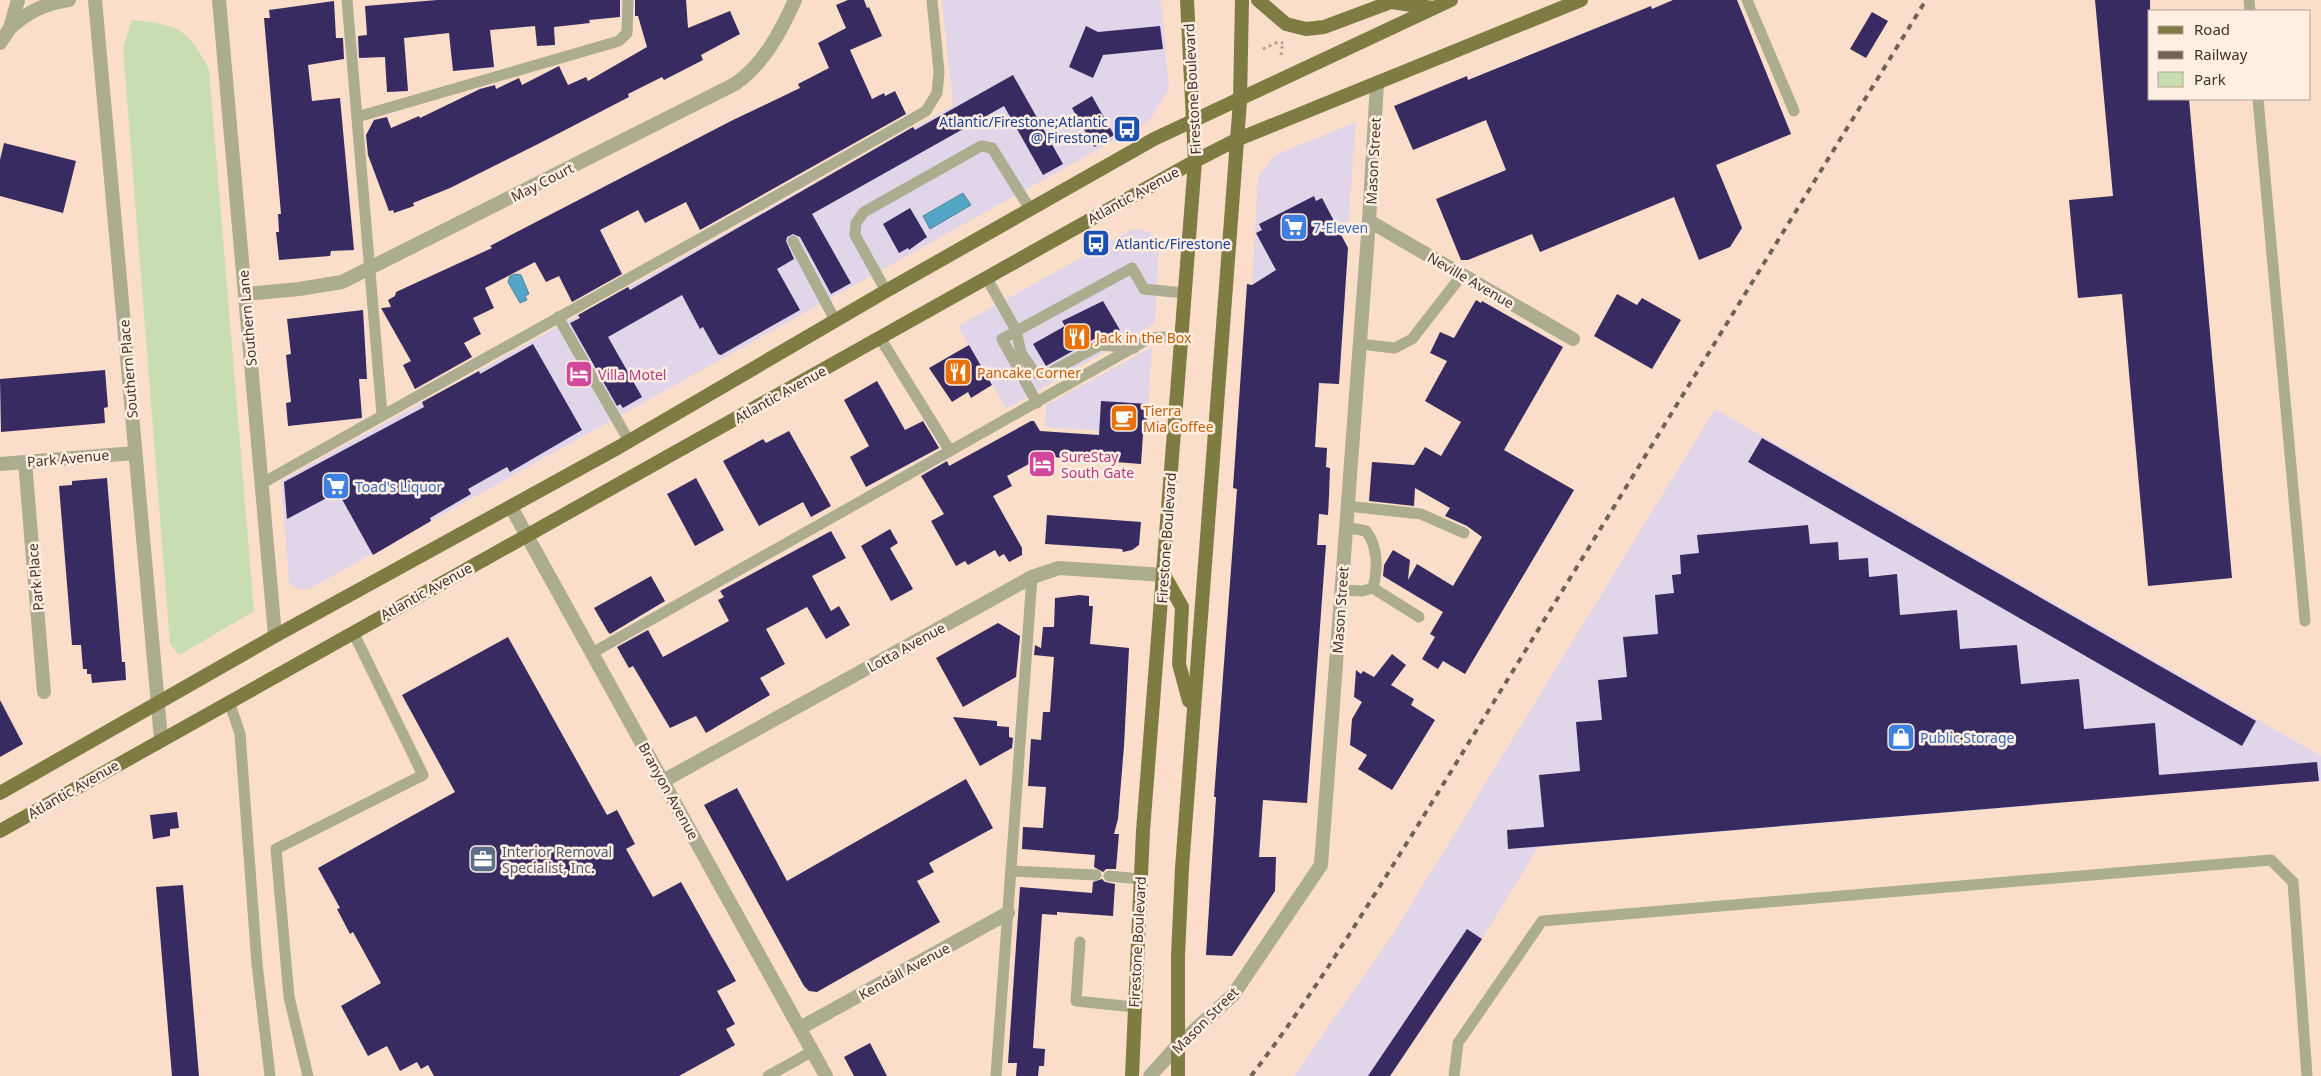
<svg xmlns="http://www.w3.org/2000/svg" width="2321" height="1076" viewBox="0 0 2321 1076" font-family="'Noto Sans',sans-serif">
<style>
.commercial{fill:#e1d5e9}
.green{fill:#c8deb0}
.water{fill:#54a6c6;stroke:#4e8498}
.building{fill:#382b61}
.lines{fill:none;stroke-linecap:round;stroke-linejoin:round}
.path{stroke:#b09b8b;stroke-width:3;stroke-dasharray:2.5 4;stroke-linecap:butt}
.service{stroke:#acac8e;stroke-width:11}
.minor{stroke:#acac8e;stroke-width:14}
.tertiary{stroke:#acac8e;stroke-width:14}
.primary{stroke:#7e7c42;stroke-width:14}
.rail{stroke:#716256;stroke-width:4;stroke-dasharray:6 6;stroke-linecap:butt}
.labels{text-anchor:middle;dominant-baseline:central;stroke-width:5;stroke-linejoin:round;paint-order:stroke}
.street-label{font-size:14px;fill:#3f342c;stroke:#ffeee1}
.transit-label{font-size:14px;fill:#164399;stroke:#ffeee1;text-anchor:end}
.shop-label{font-size:14px;fill:#366cbe;stroke:#ffeee1;text-anchor:start}
.food-label{font-size:14px;fill:#c56008;stroke:#ffeee1;text-anchor:start}
.hotel-label{font-size:14px;fill:#b23c85;stroke:#ffeee1;text-anchor:start}
.service-label{font-size:14px;fill:#4e5e75;stroke:#ffeee1;text-anchor:start}
</style>
<rect width="100%" height="100%" fill="#fadec9"/>
<!-- commercial -->
<g class="commercial">
<path d="M 942,0 L 1161,0 L 1169,89 L 1149,121 L 307,590 L 295,588 L 289,582 L 281,481 L 953,106 Z"/>
<path d="M 1356,122 L 1348,227 L 1252,285 L 1258,177 L 1275,155 Z"/>
<path d="M 1137,229 L 1151,233 L 1159,245 L 1155,323 L 1006,409 L 958,326 L 1131,230 Z"/>
<path d="M 1152,347 L 1146,434 L 1045,427 L 1046,405 Z"/>
<path d="M 1715,409 L 2321,756 L 2321,781 L 1538,847 L 1482,939 L 1390,1076 L 1294,1076 L 1393,934 Z"/>
</g>
<!-- green -->
<path class="green" d="M 132,20 C 178,25 187,27 209,70 L 254,611 L 179,655 L 170,644 L 123,48 Z"/>
<!-- water -->
<g class="water">
<path d="M 963,193 L 971,205 L 930,229 L 923,216 Z"/>
<path d="M 516,274 L 521,275 L 529,294 L 525,296 L 527,300 L 520,303 L 508,282 L 510,276 Z"/>
</g>
<!-- building -->
<g class="building">
<path d="M 437,0 L 620,0 L 620,17 L 589,20 L 590,23 L 554,27 L 555,45 L 537,46 L 535,26 L 490,30 L 494,67 L 453,71 L 449,33 L 404,38 L 408,91 L 387,92 L 385,57 L 359,58 L 358,36 L 367,35 L 365,6 Z"/>
<path d="M 635,0 L 686,0 L 688,28 L 730,11 L 740,34 L 701,55 L 703,60 L 664,80 L 662,77 L 628,94 L 629,97 L 542,142 L 450,188 L 413,203 L 414,206 L 394,213 L 393,210 L 389,211 L 368,155 L 366,135 L 374,120 L 387,117 L 391,128 L 419,116 L 420,118 L 480,89 L 495,85 L 496,89 L 519,78 L 522,85 L 559,66 L 568,85 L 586,77 L 588,81 L 647,47 L 638,16 L 635,16 Z"/>
<path d="M 848,0 L 864,0 L 867,8 L 869,7 L 882,36 L 850,50 L 872,99 L 884,93 L 885,96 L 895,91 L 906,114 L 700,230 L 686,202 L 645,223 L 638,210 L 600,230 L 622,274 L 572,302 L 559,276 L 546,282 L 535,262 L 485,288 L 494,308 L 473,318 L 481,334 L 464,343 L 472,357 L 415,389 L 403,365 L 411,361 L 381,308 L 391,307 L 388,300 L 395,296 L 396,292 L 492,248 L 490,246 L 536,222 L 731,121 L 800,88 L 798,84 L 829,68 L 818,43 L 846,28 L 836,5 Z"/>
<path d="M 1673,0 L 1737,0 L 1791,134 L 1716,165 L 1742,228 L 1730,247 L 1699,260 L 1674,197 L 1540,252 L 1532,234 L 1468,260 L 1461,260 L 1436,199 L 1506,170 L 1486,120 L 1413,150 L 1394,106 L 1467,76 L 1468,80 L 1651,6 L 1652,9 Z"/>
<path d="M 2095,0 L 2150,0 L 2150,99 L 2189,99 L 2232,578 L 2148,586 L 2122,294 L 2078,298 L 2069,200 L 2113,196 Z"/>
<path d="M 334,1 L 336,38 L 343,38 L 344,59 L 308,65 L 312,101 L 340,98 L 354,250 L 331,251 L 330,256 L 279,260 L 276,232 L 279,232 L 278,214 L 281,214 L 264,18 L 270,18 L 269,10 Z"/>
<path d="M 1872,12 L 1888,21 L 1866,58 L 1850,49 Z"/>
<path d="M 1086,26 L 1098,32 L 1160,26 L 1163,49 L 1103,55 L 1093,78 L 1069,67 Z"/>
<path d="M 1013,75 L 1063,164 L 1043,175 L 1004,106 L 812,214 L 851,283 L 831,294 L 800,237 L 793,234 L 787,237 L 786,241 L 794,259 L 777,269 L 800,310 L 747,340 L 721,355 L 718,354 L 703,327 L 700,329 L 682,295 L 608,337 L 642,397 L 623,408 L 620,404 L 617,406 L 570,323 L 580,318 L 578,315 L 628,287 L 630,290 L 913,127 L 915,130 Z"/>
<path d="M 1092,96 L 1114,135 L 1094,147 L 1072,108 Z"/>
<path d="M 4,143 L 76,161 L 63,213 L 0,196 L 0,160 Z"/>
<path d="M 1314,196 L 1316,201 L 1322,198 L 1348,248 L 1339,384 L 1319,383 L 1315,447 L 1327,448 L 1326,467 L 1330,468 L 1329,496 L 1328,515 L 1319,514 L 1317,545 L 1326,545 L 1307,803 L 1263,800 L 1259,857 L 1276,857 L 1275,891 L 1232,956 L 1206,955 L 1216,797 L 1214,797 L 1237,489 L 1233,488 L 1247,284 L 1252,285 L 1276,270 L 1256,233 L 1262,230 L 1259,224 Z"/>
<path d="M 910,208 L 927,237 L 909,250 L 908,248 L 899,253 L 883,224 Z"/>
<path d="M 1617,294 L 1637,305 L 1642,298 L 1681,320 L 1652,369 L 1594,336 Z"/>
<path d="M 1476,300 L 1481,303 L 1482,301 L 1563,347 L 1504,450 L 1574,490 L 1465,674 L 1443,661 L 1438,669 L 1422,659 L 1435,637 L 1430,634 L 1443,612 L 1383,576 L 1384,565 L 1393,550 L 1410,560 L 1408,580 L 1417,564 L 1453,586 L 1482,537 L 1467,526 L 1445,516 L 1450,508 L 1415,488 L 1414,506 L 1369,501 L 1372,462 L 1414,465 L 1425,447 L 1441,456 L 1461,422 L 1425,401 L 1447,361 L 1430,353 L 1440,332 L 1454,338 Z"/>
<path d="M 1103,301 L 1120,330 L 1106,338 L 1096,338 L 1046,366 L 1033,344 L 1065,326 L 1062,321 Z"/>
<path d="M 363,310 L 367,379 L 359,379 L 362,418 L 288,426 L 286,403 L 291,402 L 286,355 L 291,354 L 287,319 Z"/>
<path d="M 533,344 L 582,430 L 510,472 L 507,467 L 468,489 L 471,494 L 430,518 L 431,521 L 373,555 L 338,492 L 287,519 L 284,482 L 424,407 L 422,402 L 479,371 L 480,374 Z"/>
<path d="M 969,345 L 992,385 L 971,398 L 968,392 L 952,402 L 929,368 Z"/>
<path d="M 105,370 L 108,407 L 104,408 L 105,423 L 1,432 L 0,379 Z"/>
<path d="M 877,381 L 905,430 L 923,421 L 939,448 L 866,487 L 850,457 L 869,446 L 844,400 Z"/>
<path d="M 1101,401 L 1148,404 L 1146,434 L 1143,434 L 1141,464 L 1052,457 L 1053,451 L 1007,476 L 1012,486 L 993,496 L 1022,548 L 1022,555 L 1009,562 L 1004,554 L 999,557 L 995,550 L 968,565 L 965,561 L 956,566 L 931,521 L 944,514 L 921,476 L 947,461 L 949,466 L 1031,421 L 1034,421 L 1040,431 L 1099,435 Z"/>
<path d="M 789,431 L 831,506 L 811,517 L 803,502 L 759,526 L 723,461 L 763,439 L 766,443 Z"/>
<path d="M 1762,438 L 2256,721 L 2242,746 L 1748,462 Z"/>
<path d="M 107,478 L 122,662 L 125,662 L 126,680 L 92,683 L 91,674 L 87,674 L 87,669 L 83,669 L 81,645 L 72,645 L 59,486 L 72,485 L 72,481 Z"/>
<path d="M 696,478 L 724,530 L 695,546 L 667,494 Z"/>
<path d="M 1047,515 L 1141,522 L 1139,545 L 1132,550 L 1123,552 L 1122,549 L 1045,544 Z"/>
<path d="M 1808,525 L 1810,544 L 1838,542 L 1839,560 L 1868,558 L 1869,577 L 1897,574 L 1900,615 L 1957,610 L 1960,649 L 2017,645 L 2021,684 L 2079,679 L 2084,729 L 2155,723 L 2159,775 L 2317,762 L 2319,781 L 1508,849 L 1507,830 L 1544,827 L 1539,775 L 1580,771 L 1576,722 L 1602,720 L 1598,680 L 1627,677 L 1623,637 L 1658,634 L 1655,595 L 1674,593 L 1672,575 L 1681,574 L 1680,555 L 1699,553 L 1697,535 Z"/>
<path d="M 890,529 L 898,543 L 890,548 L 913,589 L 891,601 L 861,546 Z"/>
<path d="M 831,531 L 846,558 L 812,576 L 831,611 L 839,606 L 850,625 L 826,639 L 807,607 L 766,629 L 785,664 L 760,678 L 770,695 L 706,733 L 696,716 L 670,728 L 633,666 L 629,668 L 617,647 L 648,630 L 663,657 L 729,621 L 718,600 L 724,597 L 720,591 Z"/>
<path d="M 651,576 L 665,601 L 610,634 L 608,632 L 594,608 Z"/>
<path d="M 1079,595 L 1089,596 L 1089,606 L 1093,606 L 1090,644 L 1129,648 L 1124,746 L 1118,819 L 1114,834 L 1119,834 L 1116,869 L 1106,869 L 1103,872 L 1094,867 L 1095,855 L 1022,849 L 1023,827 L 1043,828 L 1046,787 L 1028,786 L 1031,739 L 1041,740 L 1043,712 L 1050,712 L 1054,657 L 1034,655 L 1035,645 L 1041,648 L 1043,627 L 1054,627 L 1055,598 Z"/>
<path d="M 998,623 L 1020,636 L 1016,677 L 963,707 L 936,658 Z"/>
<path d="M 508,637 L 607,815 L 617,810 L 635,844 L 626,849 L 653,897 L 681,882 L 736,981 L 717,991 L 735,1024 L 726,1029 L 735,1045 L 679,1076 L 434,1076 L 428,1065 L 421,1069 L 417,1062 L 400,1071 L 387,1046 L 368,1056 L 341,1006 L 381,983 L 353,932 L 350,934 L 337,909 L 340,908 L 318,868 L 455,792 L 402,695 Z"/>
<path d="M 1392,654 L 1406,665 L 1391,685 L 1414,699 L 1411,705 L 1435,720 L 1392,790 L 1358,769 L 1367,755 L 1350,745 L 1352,719 L 1362,702 L 1354,697 L 1356,670 L 1361,674 L 1363,671 L 1374,677 Z"/>
<path d="M 0,700 L 23,744 L 0,757 Z"/>
<path d="M 953,717 L 997,721 L 997,726 L 1009,727 L 1009,737 L 1013,738 L 1012,748 L 980,766 Z"/>
<path d="M 966,779 L 993,828 L 929,863 L 934,872 L 917,881 L 940,922 L 817,992 L 809,991 L 804,986 L 704,805 L 737,788 L 787,881 Z"/>
<path d="M 177,812 L 179,828 L 170,829 L 170,836 L 153,839 L 150,815 Z"/>
<path d="M 1102,879 L 1105,882 L 1115,884 L 1113,916 L 1057,912 L 1057,915 L 1042,914 L 1033,1048 L 1045,1049 L 1044,1066 L 1039,1066 L 1038,1076 L 1016,1076 L 1017,1063 L 1008,1063 L 1020,887 L 1092,893 L 1093,882 Z"/>
<path d="M 183,885 L 199,1076 L 172,1076 L 156,887 Z"/>
<path d="M 1467,929 L 1482,939 L 1390,1076 L 1368,1076 Z"/>
<path d="M 870,1043 L 887,1076 L 854,1076 L 844,1057 Z"/>
</g>
<g class="lines">
<!-- path -->
<g class="path">
<path d="M 1263,49 L 1278,42 L 1283,43"/>
<path d="M 1281,55 L 1283,42"/>
</g>
<!-- service -->
<g class="service">
<path d="M 347,0 L 382,414"/>
<path d="M 1747,0 L 1794,111"/>
<path d="M 2249,0 L 2250,11"/>
<path d="M 2258,99 L 2305,621"/>
<path d="M 357,117 L 619,41 L 627,33 L 628,0"/>
<path d="M 793,241 L 836,322"/>
<path d="M 986,277 L 1016,330 L 1021,353 L 1035,373 L 1044,375 L 1049,373 L 1100,345 L 1134,348"/>
<path d="M 886,291 L 855,235 L 856,223 L 864,212 L 981,146 L 992,148 L 1030,209"/>
<path d="M 558,317 L 629,441"/>
<path d="M 880,338 L 950,451"/>
<path d="M 1360,344 L 1395,348 L 1412,339 L 1462,275"/>
<path d="M 1037,403 L 1002,339 L 1132,268 L 1144,289 L 1184,293"/>
<path d="M 261,484 C 482,359 706,237 926,111 L 937,93 L 939,72 L 932,0"/>
<path d="M 1347,506 L 1421,514 L 1464,533"/>
<path d="M 1373,588 L 1419,617"/>
<path d="M 1341,590 L 1362,591 L 1373,588 C 1378,569 1378,546 1366,531 L 1346,527"/>
<path d="M 592,653 L 1150,338 L 1181,336"/>
<path d="M 229,701 L 240,734 L 257,964 L 270,1076"/>
<path d="M 1011,871 L 1096,875"/>
<path d="M 1109,876 L 1140,879"/>
<path d="M 1080,942 L 1076,1001 L 1134,1007"/>
<path d="M 308,1076 L 289,997 L 276,849 L 423,775 L 353,632"/>
<path d="M 768,1076 L 813,1051"/>
<path d="M 996,1076 L 1032,577"/>
<path d="M 1454,1076 L 1458,1043 L 1542,921 L 2271,860 L 2293,882 L 2307,1076"/>
</g>
<!-- minor -->
<g class="minor">
<path d="M 219,0 L 275,636"/>
<path d="M 1369,221 L 1573,339"/>
<path d="M 245,294 L 299,289 L 342,282 L 735,84 C 764,64 781,31 795,0"/>
<path d="M 25,462 L 44,692"/>
<path d="M 0,464 L 135,453"/>
<path d="M 511,507 L 826,1076"/>
<path d="M 663,781 L 1032,577 L 1059,568 L 1164,575"/>
<path d="M 800,1028 L 1008,913"/>
<path d="M 1150,1076 L 1178,1045 L 1233,995 L 1321,865 L 1369,221 L 1377,83"/>
</g>
<!-- tertiary -->
<g class="tertiary">
<path d="M 95,0 L 161,739"/>
<path d="M 10,28 C 29,11 44,4 69,0"/>
<path d="M 0,43 L 10,28 L 18,0"/>
</g>
<!-- primary -->
<g class="primary">
<path d="M 1258,0 L 1286,24 L 1306,29 L 1324,27 L 1391,2 L 1433,8"/>
<path d="M 1164,575 L 1182,607 L 1179,664 L 1189,701"/>
<path d="M 0,793 L 275,636 L 619,447 L 886,291 L 1154,139 L 1451,0"/>
<path d="M 0,831 L 1195,161 L 1236,140 L 1581,0"/>
<path d="M 1132,1076 L 1143,831 L 1195,161 L 1187,0"/>
<path d="M 1178,1076 L 1178,956 L 1182,868 L 1240,101 L 1242,0"/>
</g>
<!-- rail -->
<path class="rail" d="M 1251,1076 C 1311,998 1363,913 1415,830 L 1926,0"/>
</g>
<!-- icons -->
<defs>
<g id="bus-square" transform="scale(1.4375)"><rect x="-9" y="-9" width="18" height="18" rx="4" fill="#1a4fb4" stroke="#ffeee1"/><path d="M-5-6H5V4H4V6H2V4H-2V6H-4V4H-5ZM-3.5-4V0h7V-4ZM-3.5 1.2v1.5H-2V1.2ZM2 1.2v1.5H3.5V1.2Z" fill="#fff"/></g>
<g id="supermarket-square" transform="scale(1.4375)"><rect x="-9" y="-9" width="18" height="18" rx="4" fill="#3f7fe0" stroke="#ffeee1"/><path d="M-6-5.5h2.5l.6 2H6L4.5 2H-2.5L-4.4-4H-6ZM-1.5 3.2a1.3 1.3 0 1 0 .1 0ZM3 3.2a1.3 1.3 0 1 0 .1 0Z" fill="#fff"/></g>
<g id="restaurant-square" transform="scale(1.4375)"><rect x="-9" y="-9" width="18" height="18" rx="4" fill="#e8710a" stroke="#ffeee1"/><path d="M-5-6h1v4h1v-4h1v4h1v-4h1v5L-1.5 .5V6h-2V.5L-5-1ZM5-6V6H3V1.5H1.5Q1.5-4 5-6Z" fill="#fff"/></g>
<g id="hotel-square" transform="scale(1.4375)"><rect x="-9" y="-9" width="18" height="18" rx="4" fill="#d1479c" stroke="#ffeee1"/><path d="M-6-4.5h1.5V1H6V5H4.5V3h-9V5H-6ZM-4 0a1.8 1.8 0 1 1 3.6 0ZM.5 0V-2.5h3Q6-2.5 6 0Z" fill="#fff"/></g>
<g id="cafe-square" transform="scale(1.4375)"><rect x="-9" y="-9" width="18" height="18" rx="4" fill="#e8710a" stroke="#ffeee1"/><path d="M-5.5-4.5H6V0H3Q3 3.5 0 3.5H-2.5Q-5.5 3.5-5.5 0ZM3-3.2v2h1.7v-2ZM-6 4.5H4V6H-6Z" fill="#fff"/></g>
<g id="shop-square" transform="scale(1.4375)"><rect x="-9" y="-9" width="18" height="18" rx="4" fill="#3f7fe0" stroke="#ffeee1"/><path d="M-5-2.5h2.3a2.7 3.5 0 0 1 5.4 0H5L5.5 6h-11ZM-1.5-2.5h3a1.5 2.3 0 0 0-3 0Z" fill="#fff"/></g>
<g id="office-square" transform="scale(1.4375)"><rect x="-9" y="-9" width="18" height="18" rx="4" fill="#5c6f8a" stroke="#ffeee1"/><path d="M-6-3h4V-5.5h4V-3h4V5H-6ZM-1-4.5V-3h2v-1.5ZM-6 0V1H6V0Z" fill="#fff"/></g>
</defs>
<g fill-rule="evenodd">
<use href="#bus-square" x="1127" y="129"/>
<use href="#supermarket-square" x="1294" y="227"/>
<use href="#bus-square" x="1096" y="243"/>
<use href="#restaurant-square" x="1077" y="337"/>
<use href="#restaurant-square" x="958" y="372"/>
<use href="#hotel-square" x="579" y="374"/>
<use href="#cafe-square" x="1124" y="418"/>
<use href="#hotel-square" x="1042" y="464"/>
<use href="#supermarket-square" x="336" y="486"/>
<use href="#shop-square" x="1901" y="737"/>
<use href="#office-square" x="483" y="859"/>
</g>
<g class="labels">
<!-- street labels -->
<g class="street-label">
<text transform="translate(1192 89) rotate(-93)">Firestone Boulevard</text>
<text transform="translate(1373 161) rotate(-87)">Mason Street</text>
<text transform="translate(542 182) rotate(-27)">May Court</text>
<text transform="translate(1133 195) rotate(-29)">Atlantic Avenue</text>
<text transform="translate(1471 280) rotate(30)">Neville Avenue</text>
<text transform="translate(247 318) rotate(-95)">Southern Lane</text>
<text transform="translate(128 369) rotate(-95)">Southern Place</text>
<text transform="translate(780 394) rotate(-29)">Atlantic Avenue</text>
<text transform="translate(68 458) rotate(-5)">Park Avenue</text>
<text transform="translate(1166 538) rotate(-86)">Firestone Boulevard</text>
<text transform="translate(35 577) rotate(-95)">Park Place</text>
<text transform="translate(426 591) rotate(-29)">Atlantic Avenue</text>
<text transform="translate(1340 610) rotate(-86)">Mason Street</text>
<text transform="translate(906 647) rotate(-29)">Lotta Avenue</text>
<text transform="translate(73 789) rotate(-30)">Atlantic Avenue</text>
<text transform="translate(669 791) rotate(61)">Branyon Avenue</text>
<text transform="translate(1137 942) rotate(-87)">Firestone Boulevard</text>
<text transform="translate(904 971) rotate(-29)">Kendall Avenue</text>
<text transform="translate(1205 1020) rotate(-45)">Mason Street</text>
</g>
<!-- transit labels -->
<g class="transit-label">
<text x="1108" y="121">Atlantic/Firestone;Atlantic<tspan x="1108" dy="16">@ Firestone</tspan></text>
<text x="1115" y="243" text-anchor="start">Atlantic/Firestone</text>
</g>
<!-- shop labels -->
<g class="shop-label">
<text x="1313" y="227">7-Eleven</text>
<text x="355" y="486">Toad's Liquor</text>
<text x="1920" y="737">Public Storage</text>
</g>
<!-- food labels -->
<g class="food-label">
<text x="1096" y="337">Jack in the Box</text>
<text x="977" y="372">Pancake Corner</text>
<text x="1143" y="410">Tierra<tspan x="1143" dy="16">Mia Coffee</tspan></text>
</g>
<!-- hotel labels -->
<g class="hotel-label">
<text x="598" y="374">Villa Motel</text>
<text x="1061" y="456">SureStay<tspan x="1061" dy="16">South Gate</tspan></text>
</g>
<!-- service labels -->
<g class="service-label">
<text x="502" y="851">Interior Removal<tspan x="502" dy="16">Specialist, Inc.</tspan></text>
</g>
</g>
<!-- legend -->
<rect x="2148" y="10" width="162" height="90" fill="#ffeee1" stroke="#b2a499"/>
<rect x="2158" y="26" width="25" height="8" fill="#7e7c42" stroke="#b2a499"/>
<text x="2194" y="35" font-size="15" fill="#3f342c">Road</text>
<rect x="2158" y="51" width="25" height="8" fill="#716256" stroke="#b2a499"/>
<text x="2194" y="60" font-size="15" fill="#3f342c">Railway</text>
<rect x="2158" y="72" width="25" height="15" fill="#c8deb0" stroke="#b2a499"/>
<text x="2194" y="85" font-size="15" fill="#3f342c">Park</text>
</svg>
